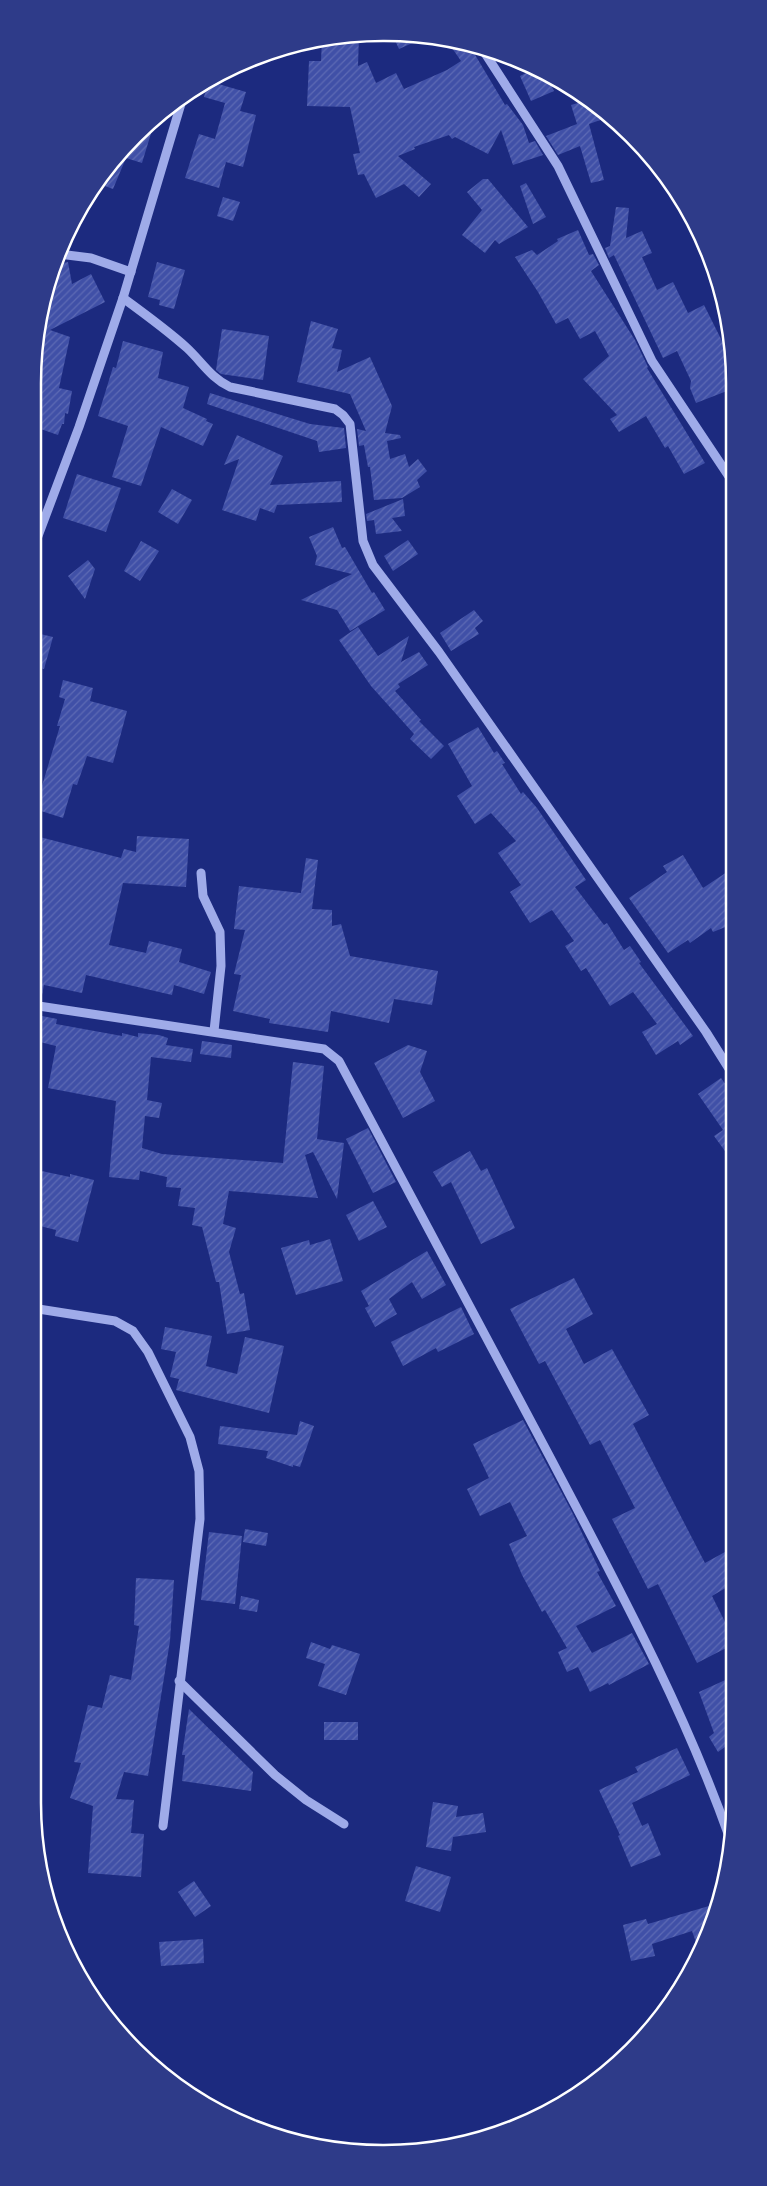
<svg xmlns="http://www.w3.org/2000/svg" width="767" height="2186" viewBox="0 0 767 2186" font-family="Karla,sans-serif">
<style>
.building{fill:url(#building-hatch)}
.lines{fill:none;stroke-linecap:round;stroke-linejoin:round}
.minor{stroke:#9fabe9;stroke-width:9}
.rim{fill:none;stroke:#fff;stroke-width:2.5}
</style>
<defs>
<pattern id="building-hatch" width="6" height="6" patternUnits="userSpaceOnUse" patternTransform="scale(1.25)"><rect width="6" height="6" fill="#4050a7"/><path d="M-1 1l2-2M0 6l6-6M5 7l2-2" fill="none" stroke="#5d6ab4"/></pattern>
</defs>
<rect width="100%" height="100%" fill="#1c2a7f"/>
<!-- building -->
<g class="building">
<path d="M 403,33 L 406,33 L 426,37 L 399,49 L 392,34 Z"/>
<path d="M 359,35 L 358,66 L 367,62 L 376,83 L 396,73 L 404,89 L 447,70 L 461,61 L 452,48 L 462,42 L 468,43 L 505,105 L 507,104 L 523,125 L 529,143 L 535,141 L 543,155 L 513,165 L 501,130 L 488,154 L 455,137 L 452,139 L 449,135 L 414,147 L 415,149 L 398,156 L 431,184 L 419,197 L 404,184 L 376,198 L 364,174 L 358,175 L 353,154 L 360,153 L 350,107 L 307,106 L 309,61 L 321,61 L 322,39 L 337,36 Z"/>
<path d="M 534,69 L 546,74 L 554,91 L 531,101 L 520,76 Z"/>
<path d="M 208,81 L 246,92 L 240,111 L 256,115 L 243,167 L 226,162 L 219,188 L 185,178 L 199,134 L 215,139 L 225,103 L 204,97 Z"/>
<path d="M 585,101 L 606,118 L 589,124 L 604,180 L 591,183 L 580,146 L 558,155 L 546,136 L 577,124 L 571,105 Z"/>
<path d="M 156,117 L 142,163 L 126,158 L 113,189 L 97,183 L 105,170 Z"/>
<path d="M 483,179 L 488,179 L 528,227 L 499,244 L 495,240 L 485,253 L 462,235 L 482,210 L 467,192 Z"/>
<path d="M 526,183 L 546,217 L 533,224 L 520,186 Z"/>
<path d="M 223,197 L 240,202 L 233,221 L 217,216 Z"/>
<path d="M 616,207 L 629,208 L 626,238 L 642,231 L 652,253 L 642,257 L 657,290 L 673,282 L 688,313 L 704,305 L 732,361 L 732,389 L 696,403 L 690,388 L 691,381 L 677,351 L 663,358 L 614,255 L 609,258 L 605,248 L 610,246 Z"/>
<path d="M 578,230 L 589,255 L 593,254 L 599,265 L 591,271 L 635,340 L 648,367 L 647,368 L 705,463 L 684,474 L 668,446 L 665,448 L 646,416 L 619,432 L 610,419 L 617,415 L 583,379 L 609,356 L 595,331 L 580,339 L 568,318 L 556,324 L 538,292 L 515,257 L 532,250 L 537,255 L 558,241 L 557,239 Z"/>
<path d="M 68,262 L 72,284 L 91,274 L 105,302 L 50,330 L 70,337 L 59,388 L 72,391 L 68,414 L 65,413 L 64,424 L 62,424 L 58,435 L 32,426 L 32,384 L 44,293 L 55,265 Z"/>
<path d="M 157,262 L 185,270 L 174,309 L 159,305 L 160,300 L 148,297 Z"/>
<path d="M 311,321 L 338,329 L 332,348 L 342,350 L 337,372 L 370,357 L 392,406 L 385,433 L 400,435 L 401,438 L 387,441 L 390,459 L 405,454 L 409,467 L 418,459 L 427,471 L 417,480 L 420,487 L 402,498 L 374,500 L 370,467 L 368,467 L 364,445 L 359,446 L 357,429 L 366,431 L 350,394 L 297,382 Z"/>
<path d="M 222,329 L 269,336 L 263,380 L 221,374 L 216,370 Z"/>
<path d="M 123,341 L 163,352 L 158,378 L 189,387 L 183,408 L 207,419 L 206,421 L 213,424 L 203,446 L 161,427 L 141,486 L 112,477 L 128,426 L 98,416 L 113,367 L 116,368 Z"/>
<path d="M 210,393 L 310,424 L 344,428 L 346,448 L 319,452 L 317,441 L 207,404 Z"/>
<path d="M 237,435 L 283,456 L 270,485 L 341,481 L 342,502 L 277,505 L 274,513 L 260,508 L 256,521 L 222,510 L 239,459 L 224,465 Z"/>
<path d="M 77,474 L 121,488 L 106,532 L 63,518 Z"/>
<path d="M 172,489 L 192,500 L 178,524 L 158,512 Z"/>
<path d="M 403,499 L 405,516 L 392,518 L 402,531 L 376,534 L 374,520 L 367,521 L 366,514 Z"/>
<path d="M 333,527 L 342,548 L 345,547 L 372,593 L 374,592 L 385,610 L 350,631 L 337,610 L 301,600 L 352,574 L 315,565 L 317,556 L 309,537 Z"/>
<path d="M 408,540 L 418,554 L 393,571 L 384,556 Z"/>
<path d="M 141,541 L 159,551 L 140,581 L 124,571 Z"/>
<path d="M 88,560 L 95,569 L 85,599 L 68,576 Z"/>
<path d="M 474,610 L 483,621 L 475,628 L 479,634 L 451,651 L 440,633 Z"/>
<path d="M 358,627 L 378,656 L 409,636 L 401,662 L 419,652 L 428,665 L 398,684 L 400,687 L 395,691 L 421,720 L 419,721 L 444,746 L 431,759 L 410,739 L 414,734 L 371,686 L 339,640 Z"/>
<path d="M 32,632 L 53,637 L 44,669 L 32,666 Z"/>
<path d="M 63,680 L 93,688 L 90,701 L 127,711 L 113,763 L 87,756 L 77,785 L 73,784 L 63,818 L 35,809 L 60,726 L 57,726 L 65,699 L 59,697 Z"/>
<path d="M 478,727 L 494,753 L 497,751 L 505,763 L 502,764 L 521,794 L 523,792 L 537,808 L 586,880 L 575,887 L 604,925 L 607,923 L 624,950 L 630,946 L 641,962 L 639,963 L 693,1036 L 680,1045 L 678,1041 L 656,1055 L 642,1032 L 657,1024 L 633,992 L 610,1006 L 586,968 L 581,971 L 565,946 L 574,941 L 552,910 L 530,923 L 510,892 L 521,885 L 498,853 L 516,841 L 491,813 L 475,824 L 457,796 L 472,786 L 448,744 Z"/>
<path d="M 32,835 L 121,858 L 124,849 L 136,852 L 137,836 L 189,839 L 186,887 L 123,883 L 109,945 L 146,953 L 149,941 L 182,949 L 179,962 L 211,972 L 204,994 L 174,985 L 172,995 L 86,975 L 82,993 L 44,985 L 41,1000 L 32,999 L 32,941 L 41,906 L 32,904 Z"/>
<path d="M 683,855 L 703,888 L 727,872 L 733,880 L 733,924 L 713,932 L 711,928 L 690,943 L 688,940 L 668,953 L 629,898 L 667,872 L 663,866 Z"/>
<path d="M 306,858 L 318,860 L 312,909 L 332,910 L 332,926 L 341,924 L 350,956 L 438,971 L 432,1005 L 394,999 L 389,1023 L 331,1011 L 328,1032 L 269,1023 L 270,1019 L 233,1011 L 241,975 L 234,974 L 245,930 L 234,929 L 239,886 L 301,893 Z"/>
<path d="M 32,1014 L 57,1019 L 56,1024 L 122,1036 L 122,1033 L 138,1037 L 138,1033 L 159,1035 L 168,1038 L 166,1045 L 193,1049 L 191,1062 L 151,1057 L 147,1100 L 162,1103 L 159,1118 L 145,1116 L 142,1148 L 162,1154 L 283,1163 L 293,1062 L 324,1066 L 317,1139 L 344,1143 L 337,1199 L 313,1152 L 305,1155 L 318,1198 L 229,1191 L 223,1224 L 236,1228 L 229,1252 L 240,1294 L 244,1293 L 250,1330 L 227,1334 L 219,1282 L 216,1282 L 202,1227 L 192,1225 L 195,1208 L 178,1206 L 181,1188 L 166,1187 L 167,1177 L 140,1171 L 139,1180 L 109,1177 L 116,1101 L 48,1088 L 56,1046 L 32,1040 Z"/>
<path d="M 202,1041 L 232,1045 L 231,1058 L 200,1054 Z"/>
<path d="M 408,1045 L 427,1051 L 420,1072 L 435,1101 L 403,1118 L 374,1063 Z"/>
<path d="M 721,1078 L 733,1095 L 733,1162 L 714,1136 L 723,1130 L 698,1094 Z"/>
<path d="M 368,1128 L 396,1182 L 373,1193 L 346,1139 Z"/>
<path d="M 470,1151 L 481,1171 L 487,1168 L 515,1228 L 481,1244 L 451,1182 L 442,1187 L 433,1172 Z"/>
<path d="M 32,1169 L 70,1177 L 70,1174 L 94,1180 L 78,1242 L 55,1236 L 56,1230 L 32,1224 Z"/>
<path d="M 373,1201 L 387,1227 L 359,1241 L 346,1215 Z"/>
<path d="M 330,1239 L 343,1281 L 296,1295 L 281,1248 L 309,1240 L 310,1245 Z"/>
<path d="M 427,1251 L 446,1285 L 422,1299 L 412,1282 L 389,1299 L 397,1314 L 375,1327 L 365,1308 L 369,1306 L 361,1291 Z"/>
<path d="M 574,1278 L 593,1314 L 566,1329 L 584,1364 L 612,1349 L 649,1415 L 633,1424 L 705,1563 L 734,1547 L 734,1583 L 712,1596 L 734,1640 L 734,1644 L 697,1663 L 658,1584 L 648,1589 L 612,1519 L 635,1508 L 600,1440 L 590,1445 L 545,1361 L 539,1364 L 510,1309 Z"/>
<path d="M 461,1307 L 474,1334 L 438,1352 L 436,1348 L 403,1366 L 391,1342 Z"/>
<path d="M 165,1327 L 212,1336 L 206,1366 L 237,1374 L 245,1337 L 284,1346 L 269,1413 L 176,1390 L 179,1379 L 170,1377 L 176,1352 L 161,1349 Z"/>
<path d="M 523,1420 L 572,1512 L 600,1571 L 597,1572 L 616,1606 L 576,1626 L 592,1653 L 632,1633 L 649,1664 L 609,1685 L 608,1683 L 590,1692 L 578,1667 L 567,1672 L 558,1652 L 567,1648 L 545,1610 L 542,1612 L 522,1575 L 509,1544 L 527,1536 L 510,1502 L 480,1516 L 467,1489 L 489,1478 L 473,1444 Z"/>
<path d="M 300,1421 L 314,1426 L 300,1467 L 293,1465 L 293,1467 L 266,1458 L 268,1451 L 218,1444 L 220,1426 L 297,1435 Z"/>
<path d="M 245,1529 L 268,1533 L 266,1546 L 243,1542 Z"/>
<path d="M 209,1532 L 242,1536 L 235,1604 L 201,1600 Z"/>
<path d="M 136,1578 L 174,1580 L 170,1641 L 148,1776 L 124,1772 L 116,1799 L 134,1800 L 131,1833 L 144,1834 L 141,1877 L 88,1873 L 93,1806 L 70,1798 L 81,1763 L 74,1762 L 88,1705 L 102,1708 L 110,1675 L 131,1680 L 139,1626 L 134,1625 Z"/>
<path d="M 241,1596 L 259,1600 L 257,1612 L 239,1609 Z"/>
<path d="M 311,1642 L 330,1649 L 332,1645 L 360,1654 L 346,1695 L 318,1686 L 325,1664 L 306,1658 Z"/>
<path d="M 734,1676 L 734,1765 L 725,1747 L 718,1752 L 709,1737 L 714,1733 L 699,1692 Z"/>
<path d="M 189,1709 L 253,1772 L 251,1791 L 182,1781 L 185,1755 L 182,1755 Z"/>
<rect x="324" y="1722" width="34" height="18"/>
<path d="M 677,1748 L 690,1775 L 632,1803 L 642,1826 L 648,1823 L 661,1855 L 631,1867 L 618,1836 L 620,1835 L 599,1790 L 638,1772 L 635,1767 Z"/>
<path d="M 433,1802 L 458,1806 L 456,1817 L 483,1813 L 486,1832 L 453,1837 L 451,1851 L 426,1847 Z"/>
<path d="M 416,1866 L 451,1877 L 440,1912 L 405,1901 Z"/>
<path d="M 194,1881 L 211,1906 L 195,1917 L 178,1892 Z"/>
<path d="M 709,1906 L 712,1916 L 698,1948 L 692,1931 L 652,1944 L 655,1956 L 631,1961 L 623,1925 L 646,1919 L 648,1924 Z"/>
<path d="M 203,1939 L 204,1963 L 161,1966 L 159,1942 Z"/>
</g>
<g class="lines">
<!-- minor -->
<g class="minor">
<path d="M 481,47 L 558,166 L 652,361 L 732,481"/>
<path d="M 59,254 L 91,258 L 131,272"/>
<path d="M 123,298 C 145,314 167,330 187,348 C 202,362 211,378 230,387 L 335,409 L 343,415 L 350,424 L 363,541 L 373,565 L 439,652 L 706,1032 L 733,1075"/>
<path d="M 32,552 L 79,427 L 123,298 L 183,97"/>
<path d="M 201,873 L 203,896 L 220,932 L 221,966 L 214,1031"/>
<path d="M 32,1005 L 324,1049 L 339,1061 C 410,1193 480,1326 551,1459 C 616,1583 683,1706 730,1839"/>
<path d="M 32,1308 L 115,1321 L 133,1331 L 148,1352 L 190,1437 L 199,1471 L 200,1519 L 163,1826"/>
<path d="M 179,1681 L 275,1775 L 306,1800 L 344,1824"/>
</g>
</g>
<!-- crop -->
<path d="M0 0H767V2186H0ZM383 41H384A342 342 0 0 1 726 383V1803A342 342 0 0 1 384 2145H383A342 342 0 0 1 41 1803V383A342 342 0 0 1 383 41Z" fill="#2e3b89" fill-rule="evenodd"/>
<path class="rim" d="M383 41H384A342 342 0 0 1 726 383V1803A342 342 0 0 1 384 2145H383A342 342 0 0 1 41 1803V383A342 342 0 0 1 383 41Z"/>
</svg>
